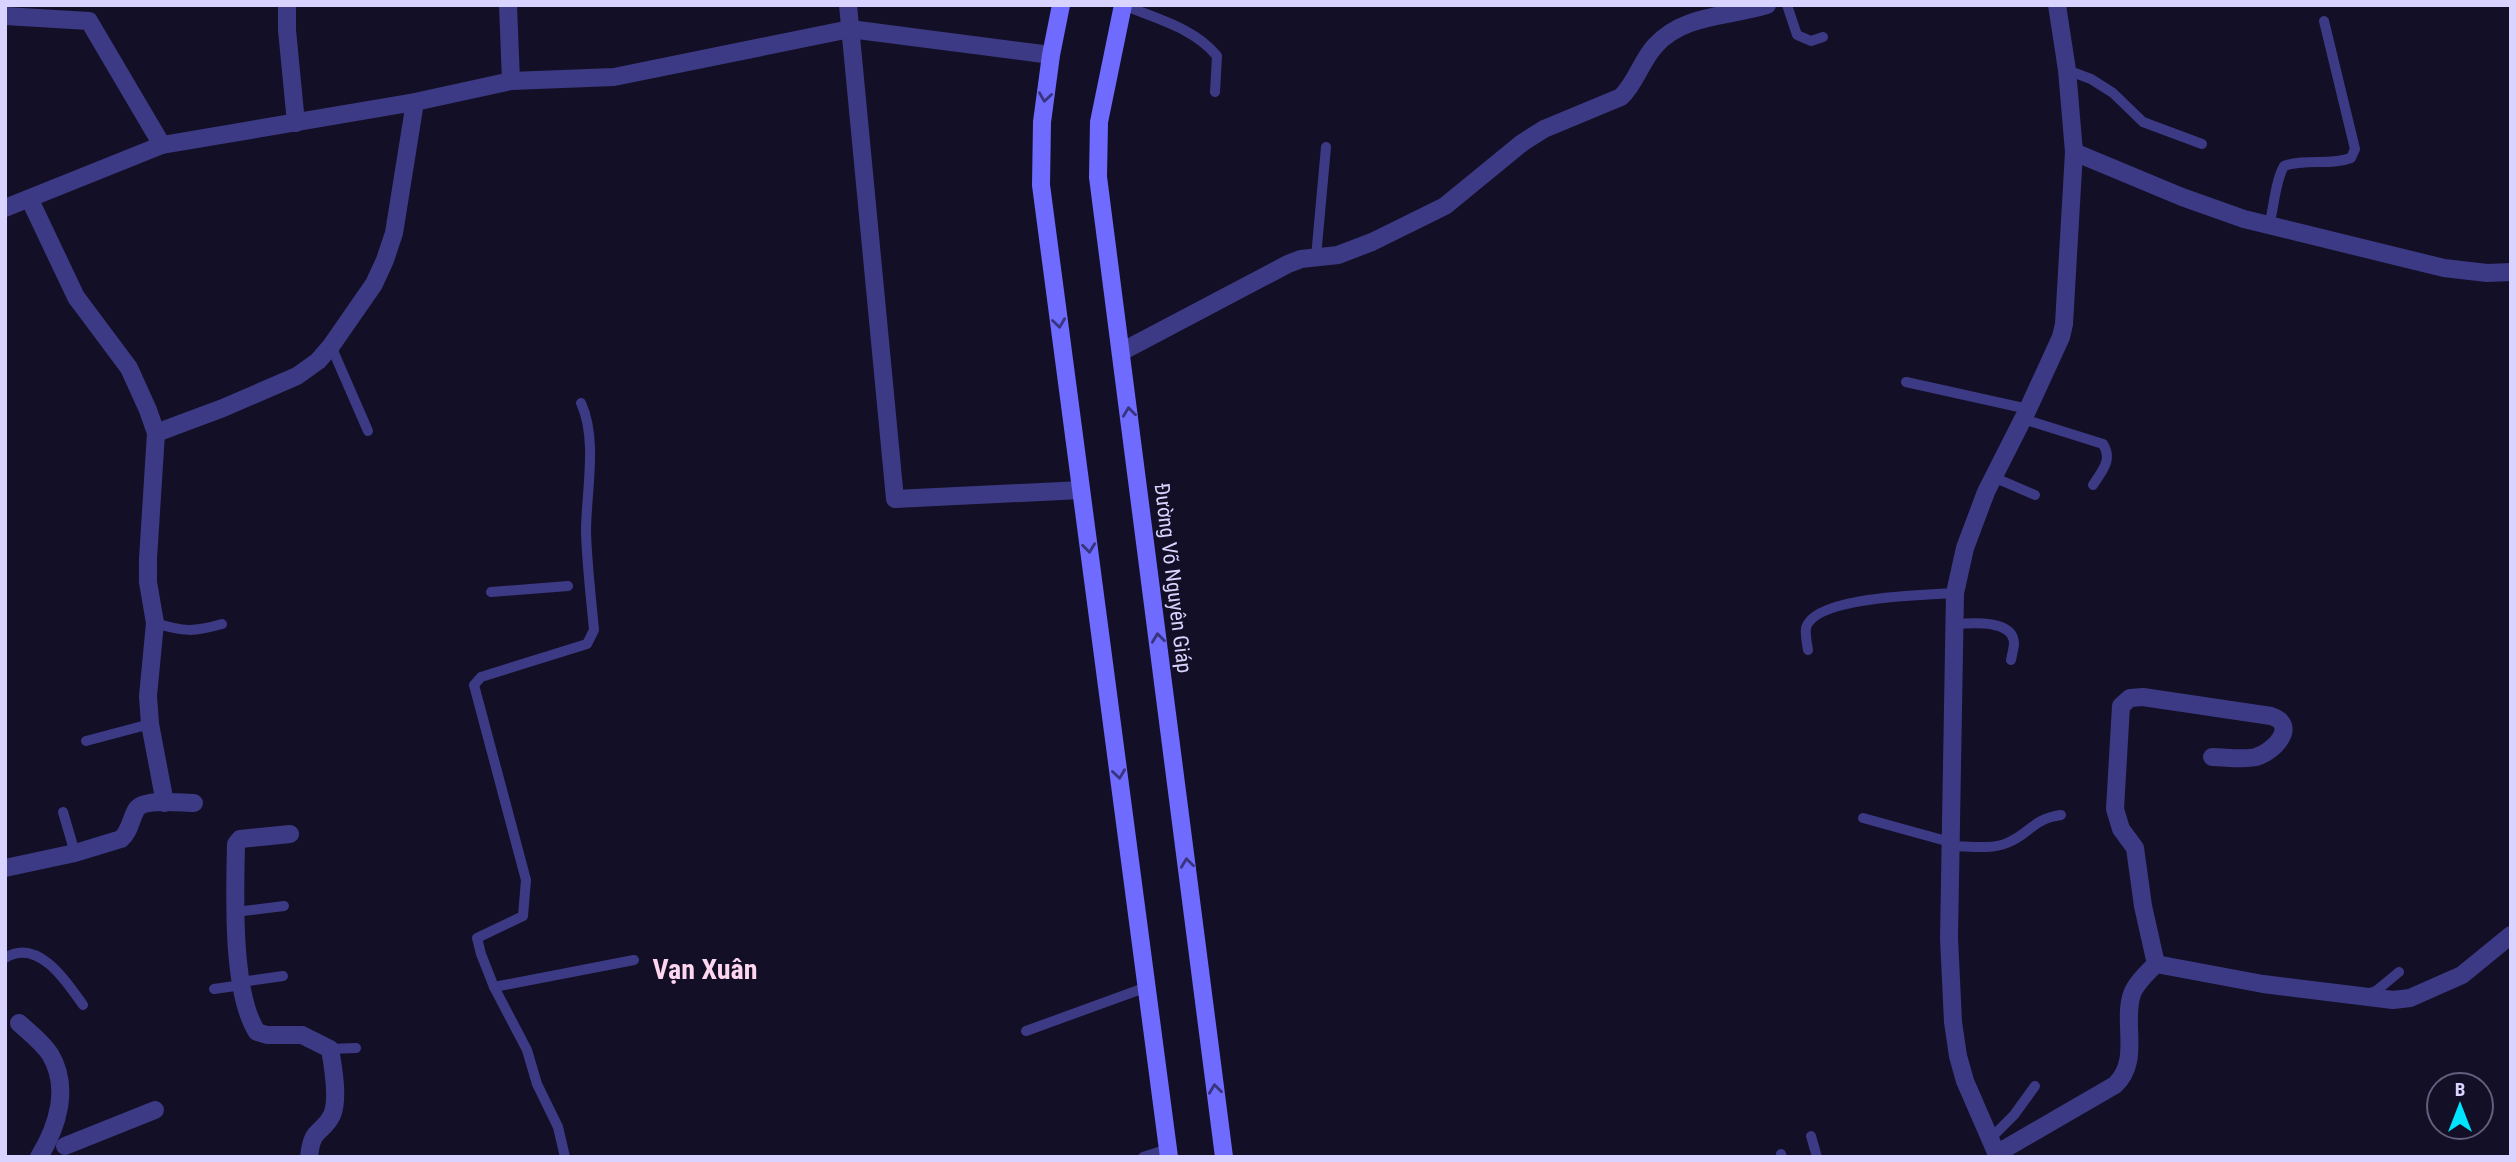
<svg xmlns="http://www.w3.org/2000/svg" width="2516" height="1162" viewBox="0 0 2516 1162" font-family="'Roboto Condensed',sans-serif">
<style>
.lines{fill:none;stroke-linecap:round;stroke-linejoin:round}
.service{stroke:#3d3a85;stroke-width:10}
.minor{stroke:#3d3a85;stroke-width:18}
.secondary{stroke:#6f6bff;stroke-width:18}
.oneway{stroke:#38347d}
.labels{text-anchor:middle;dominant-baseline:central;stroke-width:5;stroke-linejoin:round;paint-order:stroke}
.street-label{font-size:21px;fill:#d9d4ff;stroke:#130f26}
.district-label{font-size:28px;font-weight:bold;fill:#ffd6f0;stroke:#130f26}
</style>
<rect width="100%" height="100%" fill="#130f26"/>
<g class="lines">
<!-- service -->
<g class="service">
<path d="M 1123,5 C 1157,19 1194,28 1217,56 L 1215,92"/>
<path d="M 1787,5 L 1797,35 L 1811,41 L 1823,37"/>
<path d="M 2067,70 L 2091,79 L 2113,93 L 2143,122 L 2202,144"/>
<path d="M 2269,226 C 2274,207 2275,182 2284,166 C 2306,158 2330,166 2351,158 L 2355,149 L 2324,21"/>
<path d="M 1316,257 L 1326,147"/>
<path d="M 331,346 L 368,431"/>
<path d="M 1906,382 L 2028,409"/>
<path d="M 2023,419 L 2103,444 C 2113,460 2102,471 2093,485"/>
<path d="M 1993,477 L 2035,495"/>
<path d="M 491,592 L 568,586"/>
<path d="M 155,623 C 184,632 194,632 222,624"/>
<path d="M 1955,624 C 1970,623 2013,619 2014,643 C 2014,648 2012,654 2011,660"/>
<path d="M 1808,650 C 1807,644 1805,634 1806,628 C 1814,596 1927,595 1955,593"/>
<path d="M 86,741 L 150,724"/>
<path d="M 63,812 L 75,853"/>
<path d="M 1863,818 L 1950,842"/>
<path d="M 1950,846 C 1968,846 1990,850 2007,843 C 2030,834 2032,819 2061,815"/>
<path d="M 235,912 L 284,906"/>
<path d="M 5,958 C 38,937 67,982 83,1005"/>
<path d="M 241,982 L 283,976"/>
<path d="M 494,987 L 634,960"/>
<path d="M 214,989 L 242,985"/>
<path d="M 2367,994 L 2376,991 L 2399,972"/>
<path d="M 1026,1031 L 1147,987"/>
<path d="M 330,1049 L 356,1048"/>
<path d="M 1811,1136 L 1817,1157"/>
<path d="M 1990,1139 L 2014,1115 L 2035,1086"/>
<path d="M 1781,1154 L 1782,1157"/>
<path d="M 565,1157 L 558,1127 L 537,1084 L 527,1050 L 494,987 L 481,954 L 477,938 L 523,916 L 526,880 L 474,685 L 481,677 L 587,644 L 594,630 C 591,597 587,565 586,532 C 586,492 598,440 581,403"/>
<path d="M 1143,1157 L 1168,1149"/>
</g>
<!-- minor -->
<g class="minor">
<path d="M 287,5 L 287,30 L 296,123"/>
<path d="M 508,5 L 511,81"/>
<path d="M 848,5 L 895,499 L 1081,490"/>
<path d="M 5,16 L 89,21 L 162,145"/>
<path d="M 2074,152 L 2182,197 L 2244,219 L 2444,268 L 2487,273 L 2511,272"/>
<path d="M 30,200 L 76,297 L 129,368 L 148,410 L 156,433 L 148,559 L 148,582 L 155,623 L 148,696 L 150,724 L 165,803"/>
<path d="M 5,208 L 162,145 L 415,102 L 511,81 L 614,77 L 850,29 L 1051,55"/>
<path d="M 1121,352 L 1288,264 L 1301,259 L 1338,255 L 1372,242 L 1445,206 L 1522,143 L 1544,129 L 1621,97 C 1636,83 1641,61 1655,46 C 1683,14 1729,17 1767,5"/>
<path d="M 156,433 L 223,408 L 297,376 L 318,361 L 331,346 L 374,284 L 385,260 L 394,233 L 415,102"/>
<path d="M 290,834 L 240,839 L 236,844 C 235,892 231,992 257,1032 L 267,1035 L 302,1035 L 330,1049 C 333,1066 339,1099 332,1115 C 322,1135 312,1126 309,1157"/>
<path d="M 5,868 L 75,853 L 121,839 C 130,831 130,821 136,810 C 143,798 181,803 194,803"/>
<path d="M 2156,964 L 2143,906 L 2135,848 L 2121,829 L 2115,809 L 2121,706 L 2130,698 L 2143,697 L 2271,716 C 2299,725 2274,752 2256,757 C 2243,760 2226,757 2212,757"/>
<path d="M 19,1023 C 30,1033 42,1042 50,1054 C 70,1087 58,1126 39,1157"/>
<path d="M 65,1146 L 155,1110"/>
<path d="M 1996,1154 L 2115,1085 C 2141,1061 2122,1023 2132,994 C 2136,983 2148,972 2156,964 L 2263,984 L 2393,1000 L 2410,998 L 2462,975 L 2511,935"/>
<path d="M 1998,1157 L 1965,1081 L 1958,1056 L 1953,1022 L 1949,938 L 1955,593 L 1965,548 L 1986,492 L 2028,409 L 2061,337 L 2064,324 L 2074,152 L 2067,70 L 2057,5"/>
</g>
<!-- secondary -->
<g class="secondary">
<path d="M 1061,5 L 1051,55 L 1042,122 L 1041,185 L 1169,1157"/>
<path d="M 1123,5 L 1099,122 L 1098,177 L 1224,1157"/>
</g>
</g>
<!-- one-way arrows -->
<defs><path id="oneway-chevron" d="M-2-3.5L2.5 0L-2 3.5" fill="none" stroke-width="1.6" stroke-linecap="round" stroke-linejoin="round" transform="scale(1.75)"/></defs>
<g class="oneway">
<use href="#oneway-chevron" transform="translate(1045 97) rotate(98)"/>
<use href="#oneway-chevron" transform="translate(1059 323) rotate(82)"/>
<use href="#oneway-chevron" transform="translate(1129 412) rotate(-97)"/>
<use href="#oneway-chevron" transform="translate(1089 548) rotate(83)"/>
<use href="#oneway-chevron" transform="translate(1158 638) rotate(-97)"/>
<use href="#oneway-chevron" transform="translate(1119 774) rotate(82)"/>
<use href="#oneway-chevron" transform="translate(1187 863) rotate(-97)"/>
<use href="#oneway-chevron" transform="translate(1215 1089) rotate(-97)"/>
</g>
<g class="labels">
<!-- street labels -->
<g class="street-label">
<text transform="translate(1173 578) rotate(83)">Đường Võ Nguyên Giáp</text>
</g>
<!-- district labels -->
<g class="district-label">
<text x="705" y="969">Vạn Xuân</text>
</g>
</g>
<!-- border -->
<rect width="2516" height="1162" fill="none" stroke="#d9d4ff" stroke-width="14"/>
<!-- north arrow -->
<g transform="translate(2460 1106)"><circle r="33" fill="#130f26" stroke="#625e7d" stroke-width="2"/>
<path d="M0-5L12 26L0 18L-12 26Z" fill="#00e5ff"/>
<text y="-10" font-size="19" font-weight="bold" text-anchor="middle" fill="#d9d4ff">B</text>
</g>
</svg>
